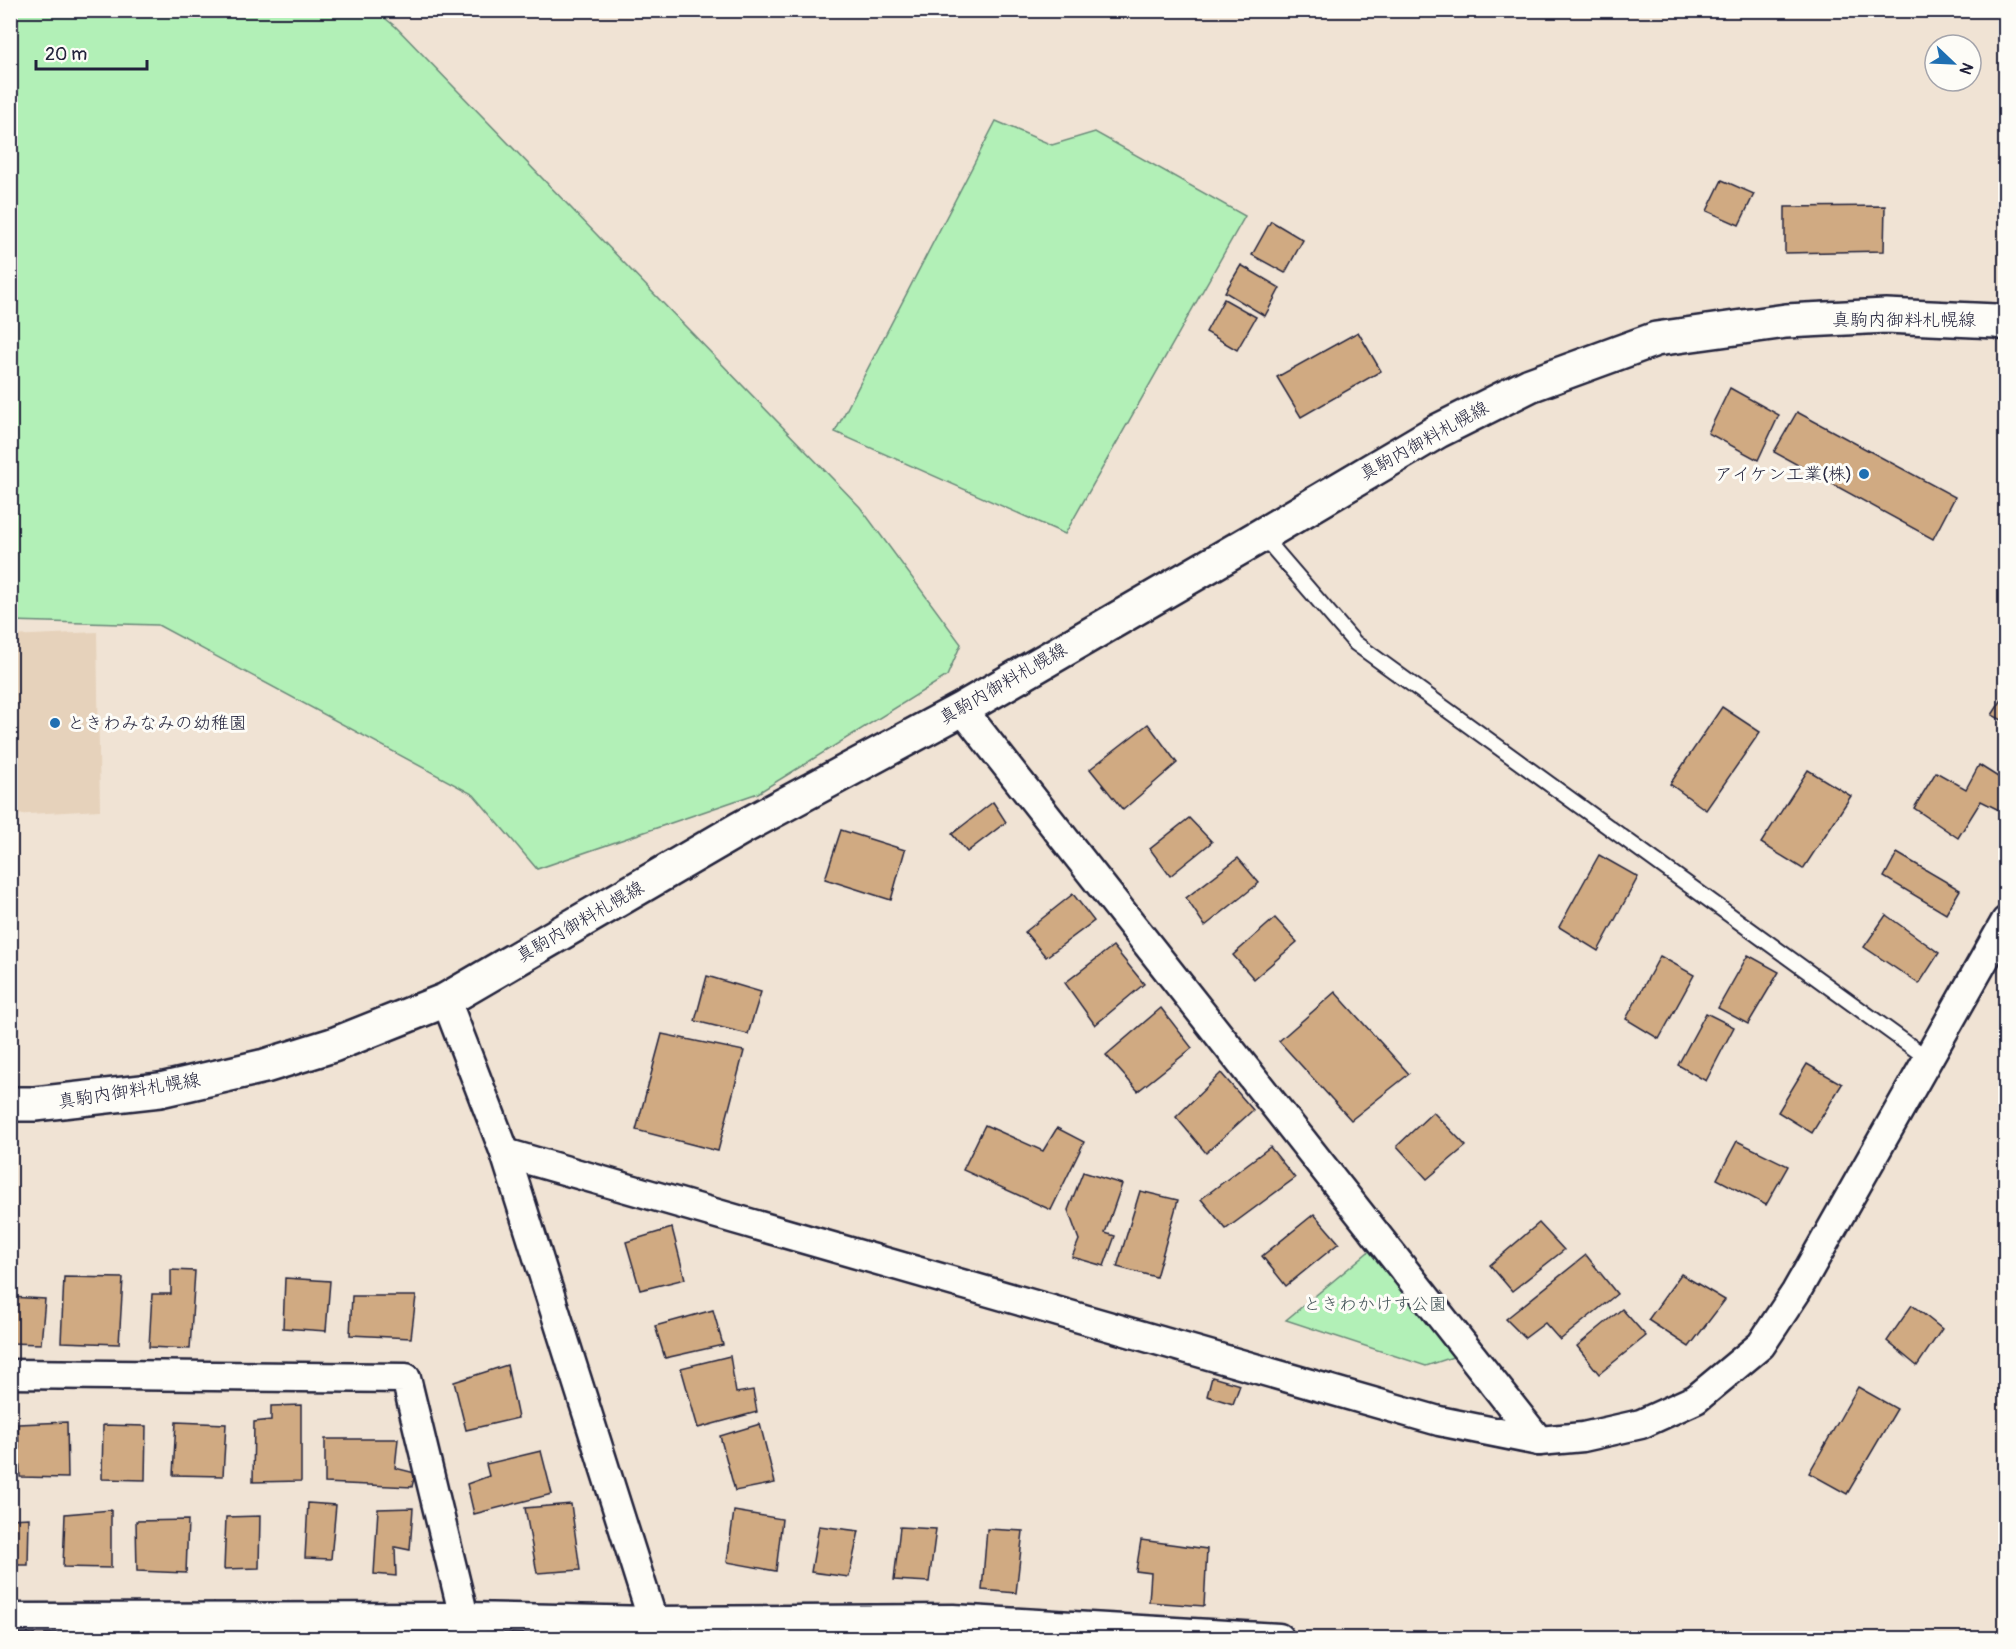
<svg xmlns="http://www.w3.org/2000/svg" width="2016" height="1649" viewBox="0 0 2016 1649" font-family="Pangolin,'Klee One',sans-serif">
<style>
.built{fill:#e6d2bb}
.green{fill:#b2f0b7;stroke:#6a8979;stroke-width:1.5}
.building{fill:#d0aa82;stroke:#22223b;stroke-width:1.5}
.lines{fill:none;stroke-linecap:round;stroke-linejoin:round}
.service-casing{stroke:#22223b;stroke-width:18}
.minor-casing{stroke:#22223b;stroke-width:33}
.secondary-casing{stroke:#22223b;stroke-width:38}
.service{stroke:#fdfcf7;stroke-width:14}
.minor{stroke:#fdfcf7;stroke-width:28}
.secondary{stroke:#fdfcf7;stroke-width:33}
.poi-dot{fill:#1f6fb2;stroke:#fdfcf7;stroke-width:2}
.labels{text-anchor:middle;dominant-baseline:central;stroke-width:6;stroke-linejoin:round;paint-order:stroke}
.street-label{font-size:18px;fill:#22223b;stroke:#fdfcf7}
.poi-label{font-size:18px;fill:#22223b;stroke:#fdfcf7;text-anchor:end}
.park-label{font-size:18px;fill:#46565a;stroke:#fdfcf7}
</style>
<rect width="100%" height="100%" fill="#f0e3d4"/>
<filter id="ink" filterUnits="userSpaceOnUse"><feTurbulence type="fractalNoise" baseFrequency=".0167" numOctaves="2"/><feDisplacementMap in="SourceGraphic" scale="12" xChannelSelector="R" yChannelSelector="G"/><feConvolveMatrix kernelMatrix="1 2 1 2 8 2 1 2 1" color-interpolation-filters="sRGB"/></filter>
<g filter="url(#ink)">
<!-- built -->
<path class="built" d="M 97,632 L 100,810 L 11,815 L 11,636 Z"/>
<!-- green -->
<g class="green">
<path d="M 376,11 L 396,27 L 860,507 L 961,644 L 947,676 L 758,793 L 537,869 L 474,795 L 158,625 L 11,621 L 11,11 Z"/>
<path d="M 996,121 L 1052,145 L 1095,132 L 1245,216 L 1065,534 L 835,432 Z"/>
<path d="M 1379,1243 L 1447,1318 L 1453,1357 L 1426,1366 L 1286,1320 Z"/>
</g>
<!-- building -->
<g class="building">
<path d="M 1722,180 L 1754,194 L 1739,225 L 1707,211 Z"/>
<path d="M 1885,206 L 1884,251 L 1785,253 L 1785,207 Z"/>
<path d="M 1271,221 L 1303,240 L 1285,273 L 1252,255 Z"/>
<path d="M 1241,265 L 1280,288 L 1265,316 L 1225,292 Z"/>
<path d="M 1224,299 L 1256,317 L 1237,350 L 1206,332 Z"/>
<path d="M 1358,332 L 1381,371 L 1301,417 L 1277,377 Z"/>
<path d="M 1730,388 L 1779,415 L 1758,460 L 1708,433 Z"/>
<path d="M 1797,412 L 1955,497 L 1933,539 L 1774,452 Z"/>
<path d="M 2006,693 L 2006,722 L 1992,715 Z"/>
<path d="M 1722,707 L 1760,732 L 1706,810 L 1670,784 Z"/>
<path d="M 1148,724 L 1177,763 L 1123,810 L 1090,769 Z"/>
<path d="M 1979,765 L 2006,782 L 2006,809 L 2003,812 L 1981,801 L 1958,838 L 1914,808 L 1936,772 L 1966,789 Z"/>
<path d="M 1808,770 L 1851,796 L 1803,869 L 1761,843 Z"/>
<path d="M 993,802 L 1006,822 L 967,852 L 952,834 Z"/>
<path d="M 1189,818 L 1212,842 L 1170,876 L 1150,849 Z"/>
<path d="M 841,830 L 905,850 L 891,900 L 825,879 Z"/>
<path d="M 1897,853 L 1960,890 L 1946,914 L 1884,877 Z"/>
<path d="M 1599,855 L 1638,877 L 1598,951 L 1559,927 Z"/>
<path d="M 1238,858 L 1259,883 L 1205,926 L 1186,898 Z"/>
<path d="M 1073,894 L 1094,921 L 1046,957 L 1025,932 Z"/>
<path d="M 1886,915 L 1939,953 L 1919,984 L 1864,947 Z"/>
<path d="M 1275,918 L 1297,942 L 1254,979 L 1233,955 Z"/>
<path d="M 1113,946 L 1144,984 L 1095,1025 L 1065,983 Z"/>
<path d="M 1748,955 L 1779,972 L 1748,1024 L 1718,1008 Z"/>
<path d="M 1660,956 L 1694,975 L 1659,1039 L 1626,1019 Z"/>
<path d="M 707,976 L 761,992 L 748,1034 L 695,1021 Z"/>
<path d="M 1335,992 L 1409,1074 L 1351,1120 L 1279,1041 Z"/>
<path d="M 1161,1008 L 1192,1048 L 1138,1091 L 1106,1055 Z"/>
<path d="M 1706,1013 L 1734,1027 L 1706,1081 L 1678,1065 Z"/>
<path d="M 662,1034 L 744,1051 L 718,1151 L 636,1130 Z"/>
<path d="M 1807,1064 L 1842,1084 L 1812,1133 L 1778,1112 Z"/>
<path d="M 1221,1073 L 1253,1110 L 1206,1153 L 1176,1117 Z"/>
<path d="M 1433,1112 L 1466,1146 L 1427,1179 L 1397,1146 Z"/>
<path d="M 985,1125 L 1043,1151 L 1057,1128 L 1084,1142 L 1051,1210 L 963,1170 Z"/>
<path d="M 1737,1141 L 1788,1166 L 1766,1205 L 1717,1179 Z"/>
<path d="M 1270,1147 L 1295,1178 L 1226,1229 L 1201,1199 Z"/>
<path d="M 1083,1172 L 1122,1184 L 1105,1233 L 1115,1236 L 1104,1266 L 1072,1257 L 1079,1240 L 1068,1210 Z"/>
<path d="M 1140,1191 L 1178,1200 L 1156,1277 L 1117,1267 Z"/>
<path d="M 1314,1214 L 1339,1243 L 1286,1286 L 1262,1256 Z"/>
<path d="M 1539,1223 L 1564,1250 L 1512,1291 L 1490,1265 Z"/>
<path d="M 672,1228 L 685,1279 L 640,1290 L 626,1242 Z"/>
<path d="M 1586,1255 L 1617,1294 L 1560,1340 L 1545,1323 L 1525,1338 L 1506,1319 Z"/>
<path d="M 171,1270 L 195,1271 L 190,1349 L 149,1347 L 152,1294 L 171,1294 Z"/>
<path d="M 1681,1274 L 1725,1300 L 1689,1347 L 1648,1320 Z"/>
<path d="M 64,1277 L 123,1278 L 119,1344 L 61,1342 Z"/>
<path d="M 285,1278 L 330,1281 L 326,1331 L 283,1328 Z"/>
<path d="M 352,1296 L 416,1296 L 411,1338 L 350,1335 Z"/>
<path d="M 10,1297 L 45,1299 L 41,1344 L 10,1343 Z"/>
<path d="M 1912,1305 L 1942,1329 L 1917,1366 L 1887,1341 Z"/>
<path d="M 1622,1309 L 1646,1336 L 1599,1374 L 1577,1346 Z"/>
<path d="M 713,1310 L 723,1345 L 665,1358 L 655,1326 Z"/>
<path d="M 730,1356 L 736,1393 L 753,1390 L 757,1412 L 698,1428 L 681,1368 Z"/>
<path d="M 507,1365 L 518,1418 L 466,1430 L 454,1382 Z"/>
<path d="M 1212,1377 L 1240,1385 L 1233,1404 L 1207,1396 Z"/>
<path d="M 1858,1387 L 1897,1409 L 1847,1494 L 1809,1473 Z"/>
<path d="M 301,1405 L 301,1481 L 253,1482 L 254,1422 L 271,1420 L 271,1406 Z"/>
<path d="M 67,1422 L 68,1478 L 20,1477 L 18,1424 Z"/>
<path d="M 176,1422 L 226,1424 L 223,1476 L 173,1475 Z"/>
<path d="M 760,1424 L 775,1483 L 735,1491 L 720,1436 Z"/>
<path d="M 103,1425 L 146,1426 L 145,1480 L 102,1479 Z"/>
<path d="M 325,1439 L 398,1439 L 395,1468 L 415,1473 L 412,1487 L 325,1483 Z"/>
<path d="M 541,1451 L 552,1494 L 474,1514 L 467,1484 L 489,1476 L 486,1464 Z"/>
<path d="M 308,1503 L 336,1505 L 331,1559 L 305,1558 Z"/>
<path d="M 571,1504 L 580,1570 L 537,1573 L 525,1508 Z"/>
<path d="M 413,1508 L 410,1550 L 395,1547 L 396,1576 L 374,1574 L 378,1509 Z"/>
<path d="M 111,1510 L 111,1568 L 63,1567 L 65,1514 Z"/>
<path d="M 734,1511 L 782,1519 L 776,1571 L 727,1562 Z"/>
<path d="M 260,1516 L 259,1568 L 224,1569 L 226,1517 Z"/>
<path d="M 29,1518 L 28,1565 L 10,1565 L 10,1519 Z"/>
<path d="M 188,1520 L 186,1573 L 137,1571 L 136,1521 Z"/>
<path d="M 819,1526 L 859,1531 L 849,1577 L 811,1572 Z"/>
<path d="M 900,1527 L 936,1529 L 929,1582 L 894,1580 Z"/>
<path d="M 987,1529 L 1023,1531 L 1016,1593 L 982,1590 Z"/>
<path d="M 1141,1540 L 1207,1549 L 1204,1606 L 1149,1602 L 1151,1573 L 1136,1571 Z"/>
</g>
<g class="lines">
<!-- service casing -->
<g class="service-casing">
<path id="service" d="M 1262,535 L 1355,643 L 1927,1058"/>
</g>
<!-- minor casing -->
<g class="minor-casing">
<g id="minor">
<path d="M 962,709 L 1539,1441"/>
<path d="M 446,1000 L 505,1153 L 658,1637"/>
<path d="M 505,1153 L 1439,1421 L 1539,1441 L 1583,1437 L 1641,1424 L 1696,1399 L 1761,1345 L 1796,1292 L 2006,921"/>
<path d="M 10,1374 L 406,1378 L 464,1617 L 473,1638"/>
<path d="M 10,1618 L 464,1617 L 652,1621 L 953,1619 L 1279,1638"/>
</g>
</g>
<!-- secondary casing -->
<g class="secondary-casing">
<path id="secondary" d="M 10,1104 L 35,1104 L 160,1090 L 265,1066 L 333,1045 L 446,1000 L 741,828 L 962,709 L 1262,535 L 1438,431 L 1530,385 L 1656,339 L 1786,321 L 1886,316 L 1996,321 L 2006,323"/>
</g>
<!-- service -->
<use href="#service" class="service"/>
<!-- minor -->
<use href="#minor" class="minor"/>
<!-- secondary -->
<use href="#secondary" class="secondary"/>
</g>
</g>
<!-- markers -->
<g class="poi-dot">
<circle cx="1864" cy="474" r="6"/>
<circle cx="55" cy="723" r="6"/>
</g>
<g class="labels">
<!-- street labels -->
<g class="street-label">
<text x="1904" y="320">真駒内御料札幌線</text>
<text transform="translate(1424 441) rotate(-29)">真駒内御料札幌線</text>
<text transform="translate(1003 684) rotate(-30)">真駒内御料札幌線</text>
<text transform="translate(580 922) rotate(-30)">真駒内御料札幌線</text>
<text transform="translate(129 1091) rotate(-9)">真駒内御料札幌線</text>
</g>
<!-- poi labels -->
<g class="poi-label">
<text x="1852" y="474">アイケン工業(株)</text>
<text x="67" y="723" text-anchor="start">ときわみなみの幼稚園</text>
</g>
<!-- park labels -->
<g class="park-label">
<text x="1375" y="1304">ときわかけす公園</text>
</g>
</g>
<!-- margin -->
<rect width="2016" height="1649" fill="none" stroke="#fdfcf7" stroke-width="36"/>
<rect x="18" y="18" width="1980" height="1613" fill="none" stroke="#22223b" stroke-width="2" filter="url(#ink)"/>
<!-- north arrow -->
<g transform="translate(1953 63) rotate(113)"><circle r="28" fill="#fdfcf7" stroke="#a5a5ac" stroke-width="1.5"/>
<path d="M0-4.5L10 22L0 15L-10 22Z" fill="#1f6fb2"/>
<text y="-9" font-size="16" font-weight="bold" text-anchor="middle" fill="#22223b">N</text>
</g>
<!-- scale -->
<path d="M36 60v9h111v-9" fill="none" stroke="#22223b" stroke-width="3"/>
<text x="45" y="60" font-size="18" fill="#22223b" stroke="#fdfcf7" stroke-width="4.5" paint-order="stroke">20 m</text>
</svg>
